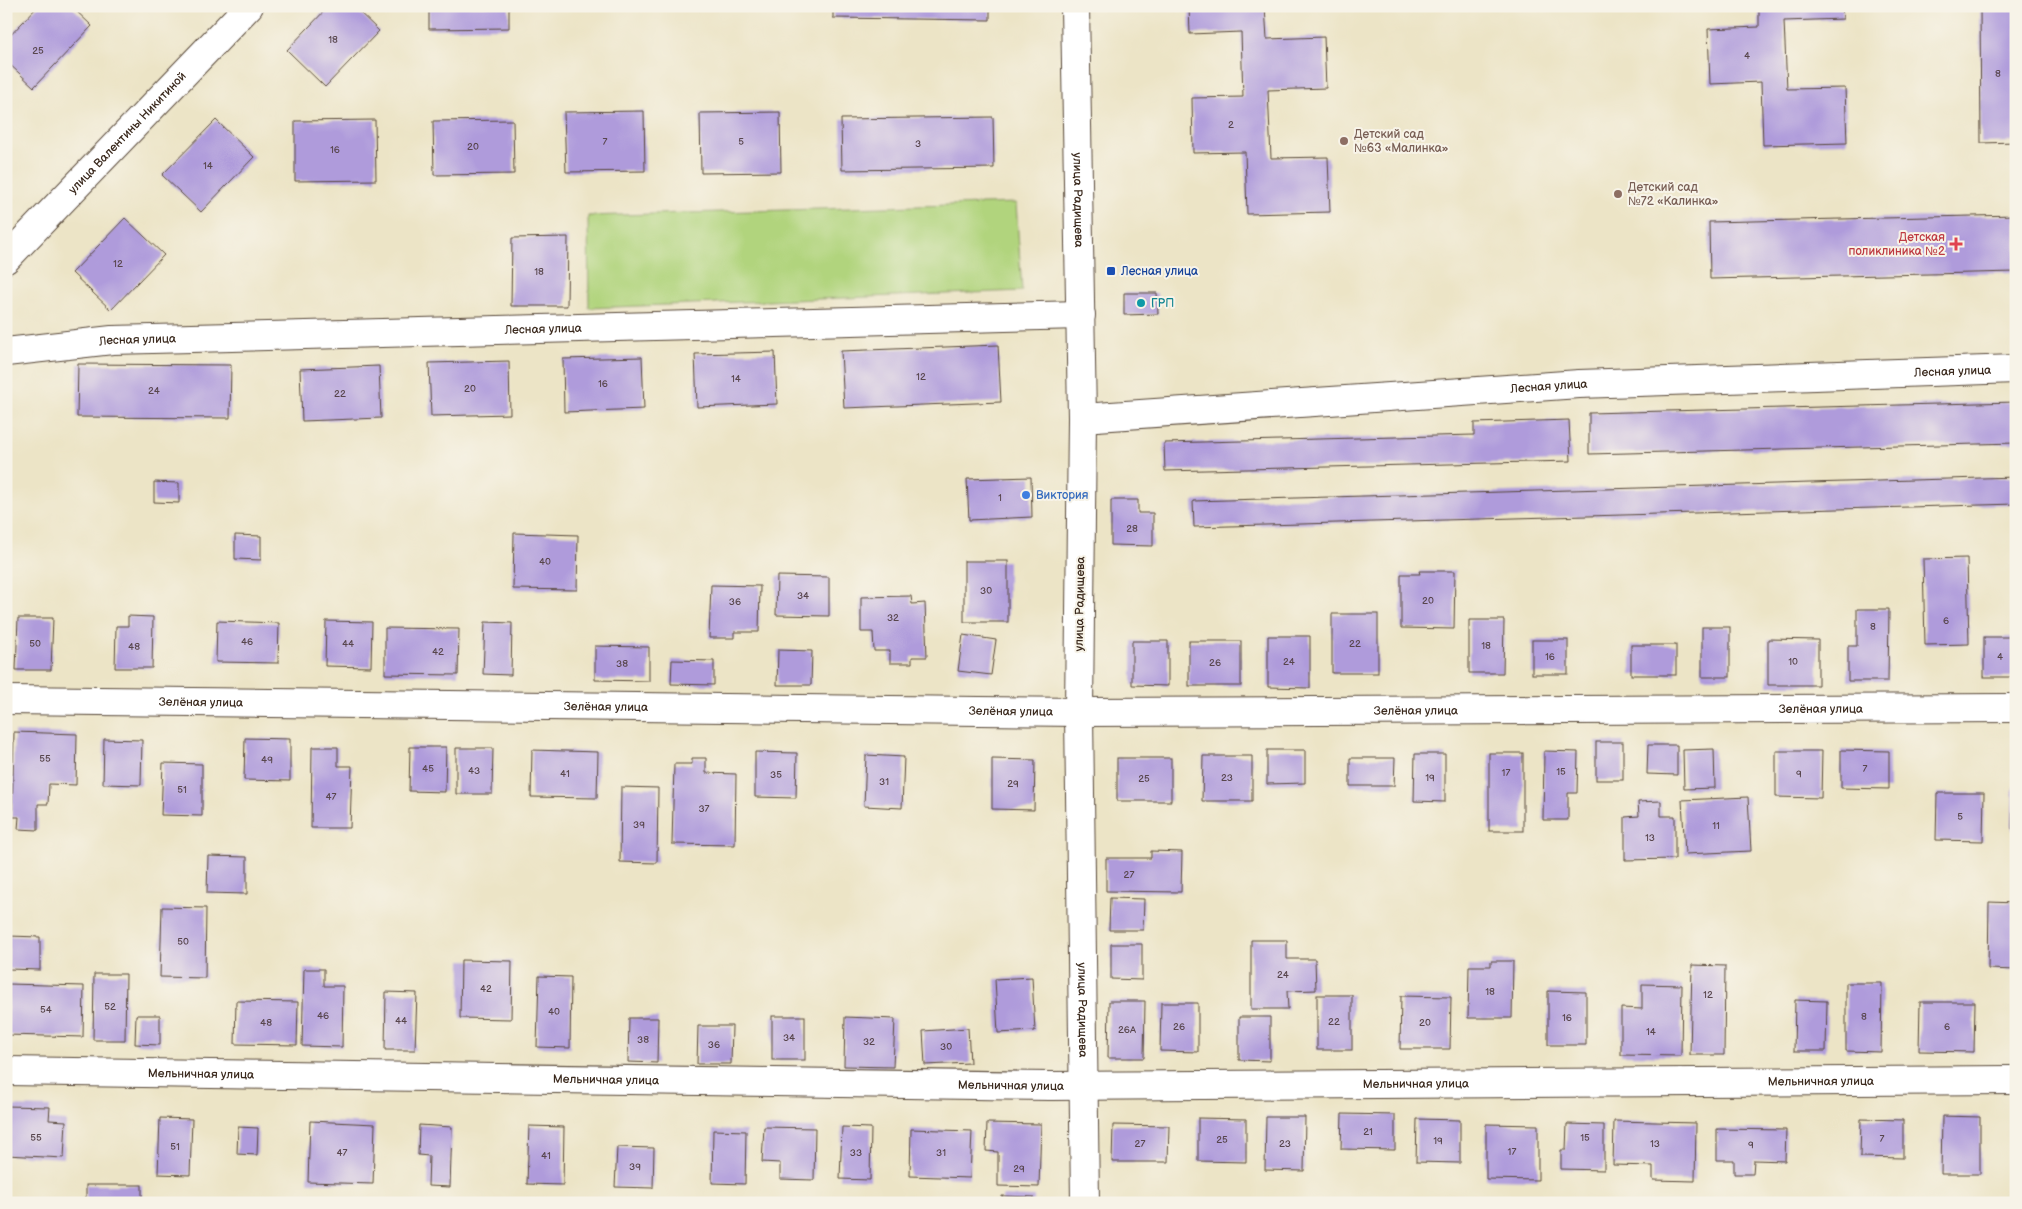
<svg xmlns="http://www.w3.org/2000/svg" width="2022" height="1209" viewBox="0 0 2022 1209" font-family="'Balsamiq Sans',sans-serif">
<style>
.green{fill:#b1d47d;stroke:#767f4e}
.building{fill:#af9bdb}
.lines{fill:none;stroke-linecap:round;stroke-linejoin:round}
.minor-casing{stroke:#564637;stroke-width:30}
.minor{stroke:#fff;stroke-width:28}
.education-dot{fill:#8d6e63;stroke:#f7f3e8;stroke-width:2}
.health-dot{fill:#e0444e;stroke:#f7f3e8;stroke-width:2}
.transit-dot{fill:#1a4fb4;stroke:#f7f3e8;stroke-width:2}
.culture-dot{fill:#0f9aa8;stroke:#f7f3e8;stroke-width:2}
.shop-dot{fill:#3f7fe0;stroke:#f7f3e8;stroke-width:2}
.labels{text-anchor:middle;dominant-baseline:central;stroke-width:4;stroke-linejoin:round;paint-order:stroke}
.number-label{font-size:10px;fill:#58464d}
.street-label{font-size:12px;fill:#3b2a1e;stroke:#f7f3e8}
.education-label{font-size:12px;fill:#785e54;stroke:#f7f3e8;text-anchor:start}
.health-label{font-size:12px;fill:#be3a42;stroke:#f7f3e8;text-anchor:end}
.transit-label{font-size:12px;fill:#164399;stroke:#f7f3e8;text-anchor:start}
.culture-label{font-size:12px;fill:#0d838f;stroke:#f7f3e8;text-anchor:start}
.shop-label{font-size:12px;fill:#366cbe;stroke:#f7f3e8;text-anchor:start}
</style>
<rect width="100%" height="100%" fill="#f7f3e8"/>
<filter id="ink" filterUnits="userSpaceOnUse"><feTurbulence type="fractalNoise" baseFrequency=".02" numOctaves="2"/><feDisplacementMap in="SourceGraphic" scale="10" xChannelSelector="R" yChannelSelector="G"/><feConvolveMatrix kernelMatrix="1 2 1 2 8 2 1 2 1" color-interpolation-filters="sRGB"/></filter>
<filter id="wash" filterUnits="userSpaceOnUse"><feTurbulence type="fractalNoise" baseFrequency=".0096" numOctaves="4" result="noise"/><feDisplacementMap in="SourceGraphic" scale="20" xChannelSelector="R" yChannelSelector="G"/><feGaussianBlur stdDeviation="1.12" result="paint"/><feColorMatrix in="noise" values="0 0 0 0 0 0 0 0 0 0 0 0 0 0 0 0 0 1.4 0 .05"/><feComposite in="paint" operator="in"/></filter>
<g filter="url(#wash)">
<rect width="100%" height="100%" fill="#ece4c6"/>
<!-- green -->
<path class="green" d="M 1016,203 L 1022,291 L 589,308 L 588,216 Z"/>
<g id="blocks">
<!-- building -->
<g class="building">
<path d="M 38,6 L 71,6 L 92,26 L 34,87 L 6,61 L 6,40 Z"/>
<path d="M 329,6 L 353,6 L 379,31 L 325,87 L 287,50 Z"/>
<path d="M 429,6 L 509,6 L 509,28 L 429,29 Z"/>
<path d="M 833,6 L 990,6 L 990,20 L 833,18 Z"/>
<path d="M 1189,6 L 1265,6 L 1267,39 L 1324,37 L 1326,88 L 1268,90 L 1271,158 L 1328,157 L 1330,212 L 1247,214 L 1245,152 L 1193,153 L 1192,98 L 1243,97 L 1241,32 L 1190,34 Z"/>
<path d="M 1759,6 L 1842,6 L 1843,19 L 1784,21 L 1787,89 L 1845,88 L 1847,143 L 1763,145 L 1761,82 L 1710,84 L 1708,29 L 1759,27 Z"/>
<path d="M 1980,6 L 2016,6 L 2016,142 L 1981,143 Z"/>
<path d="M 644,111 L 645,171 L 566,172 L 564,112 Z"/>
<path d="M 780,112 L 781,172 L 701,173 L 700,113 Z"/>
<path d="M 993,117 L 994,168 L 842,170 L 841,119 Z"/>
<path d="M 216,120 L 254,157 L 201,212 L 162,175 Z"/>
<path d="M 375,120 L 376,180 L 295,181 L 295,121 Z"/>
<path d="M 513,120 L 514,174 L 434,175 L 433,121 Z"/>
<path d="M 2016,215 L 2016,272 L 1710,279 L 1709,222 Z"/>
<path d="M 125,218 L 164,255 L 111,310 L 72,273 Z"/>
<path d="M 568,237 L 567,306 L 511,306 L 512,238 Z"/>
<path d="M 1124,293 L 1157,293 L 1158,314 L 1124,315 Z"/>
<path d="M 998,345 L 1001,402 L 844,408 L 841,351 Z"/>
<path d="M 775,352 L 777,404 L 697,407 L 695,354 Z"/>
<path d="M 642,357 L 644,409 L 564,412 L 563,359 Z"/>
<path d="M 509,361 L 510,414 L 431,416 L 429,363 Z"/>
<path d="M 78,364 L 231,365 L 230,418 L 77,417 Z"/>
<path d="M 379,366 L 381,418 L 302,421 L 300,369 Z"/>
<path d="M 2016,402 L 2016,443 L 1589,454 L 1589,413 Z"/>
<path d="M 1569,420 L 1571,461 L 1165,471 L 1164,443 L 1474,435 L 1474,423 Z"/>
<path d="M 1031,477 L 1032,517 L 969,520 L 967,479 Z"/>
<path d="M 2016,477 L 2016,504 L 1194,527 L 1193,501 Z"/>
<path d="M 154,482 L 179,483 L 179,503 L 154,502 Z"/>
<path d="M 1111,500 L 1138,500 L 1138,513 L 1153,513 L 1153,546 L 1111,545 Z"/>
<path d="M 514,533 L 578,535 L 577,590 L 513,589 Z"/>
<path d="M 235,535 L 261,536 L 261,560 L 235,559 Z"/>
<path d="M 1967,558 L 1969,644 L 1925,645 L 1923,559 Z"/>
<rect x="964" y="561" width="44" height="61"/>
<path d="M 1419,571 L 1455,571 L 1454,629 L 1401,628 L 1401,574 L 1420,574 Z"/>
<path d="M 777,576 L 829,577 L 829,616 L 776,615 Z"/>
<path d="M 711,585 L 760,586 L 759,632 L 734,632 L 734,638 L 709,638 Z"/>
<path d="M 911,596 L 912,604 L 925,603 L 927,657 L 912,657 L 912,663 L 890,663 L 890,651 L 874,651 L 873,632 L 861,632 L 861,597 Z"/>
<path d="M 1857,609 L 1889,609 L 1888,681 L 1848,681 L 1848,646 L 1857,646 Z"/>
<rect x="1332" y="614" width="46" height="59"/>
<path d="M 128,616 L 153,617 L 152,668 L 115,668 L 116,626 L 128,626 Z"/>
<path d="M 18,618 L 53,618 L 51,670 L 16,670 Z"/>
<path d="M 1469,620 L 1504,620 L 1503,673 L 1469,673 Z"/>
<path d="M 217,621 L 279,623 L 278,663 L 216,662 Z"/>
<path d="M 326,621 L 372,622 L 371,667 L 325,666 Z"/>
<path d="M 485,622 L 512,623 L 511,675 L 483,674 Z"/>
<rect x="1702" y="627" width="28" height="50"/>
<path d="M 385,628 L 459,629 L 458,675 L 385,674 Z"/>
<path d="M 963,635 L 996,640 L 991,675 L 958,671 Z"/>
<path d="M 1268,636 L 1310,636 L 1310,688 L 1268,687 Z"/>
<rect x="1984" y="637" width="32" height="40"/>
<path d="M 1768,639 L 1818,640 L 1818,685 L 1768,685 Z"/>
<rect x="1532" y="640" width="36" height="34"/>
<path d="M 1132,641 L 1168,641 L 1168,686 L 1132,685 Z"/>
<rect x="1189" y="641" width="52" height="45"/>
<rect x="1631" y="645" width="45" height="30"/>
<path d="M 595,646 L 649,647 L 649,681 L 595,680 Z"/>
<path d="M 778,650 L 812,651 L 811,685 L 777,685 Z"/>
<path d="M 672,660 L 714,661 L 714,685 L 671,684 Z"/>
<path d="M 14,732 L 77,734 L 76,785 L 49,784 L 48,804 L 38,804 L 38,830 L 18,829 L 19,817 L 12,817 Z"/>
<path d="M 245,738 L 290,739 L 290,781 L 244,780 Z"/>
<path d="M 104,739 L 142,740 L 141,785 L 103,784 Z"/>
<rect x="1596" y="742" width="27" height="38"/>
<path d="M 1648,745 L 1677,745 L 1677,775 L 1647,774 Z"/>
<path d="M 312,747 L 338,747 L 338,766 L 352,766 L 350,828 L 311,828 Z"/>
<path d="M 410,747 L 446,747 L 445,792 L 409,791 Z"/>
<path d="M 456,748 L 493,748 L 492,794 L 456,794 Z"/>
<path d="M 1714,749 L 1715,788 L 1684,789 L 1683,750 Z"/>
<path d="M 532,750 L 598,752 L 597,798 L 531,797 Z"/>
<path d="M 1267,750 L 1305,750 L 1305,783 L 1267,784 Z"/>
<path d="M 1841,750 L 1889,751 L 1889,789 L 1841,788 Z"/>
<path d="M 1544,751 L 1578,752 L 1577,793 L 1568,793 L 1568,820 L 1543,820 Z"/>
<path d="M 1776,751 L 1822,751 L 1821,798 L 1776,797 Z"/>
<path d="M 755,752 L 797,753 L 796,798 L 755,797 Z"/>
<rect x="1489" y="753" width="34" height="78"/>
<path d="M 1415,754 L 1445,754 L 1445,802 L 1414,801 Z"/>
<path d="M 866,755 L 904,757 L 902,808 L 864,806 Z"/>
<path d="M 1203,756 L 1252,756 L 1252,801 L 1202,801 Z"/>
<path d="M 692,758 L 706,758 L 706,773 L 736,774 L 735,845 L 672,844 L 674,764 L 692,764 Z"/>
<rect x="1117" y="758" width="54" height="43"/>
<path d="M 1350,758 L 1395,758 L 1394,786 L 1350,786 Z"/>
<path d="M 992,759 L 1035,760 L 1034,810 L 992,809 Z"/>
<path d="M 163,763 L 202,764 L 202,816 L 161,815 Z"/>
<path d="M 621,787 L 658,788 L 657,863 L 620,862 Z"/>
<path d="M 2013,787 L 2016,787 L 2016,829 L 2012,829 Z"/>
<path d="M 1937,793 L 1984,793 L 1983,841 L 1936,840 Z"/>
<path d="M 1748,797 L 1751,851 L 1685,854 L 1682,800 Z"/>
<path d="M 1661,801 L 1661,816 L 1675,816 L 1675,859 L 1625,860 L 1625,817 L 1639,816 L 1638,802 Z"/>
<path d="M 1151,851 L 1182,852 L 1181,892 L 1106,891 L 1106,858 L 1151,858 Z"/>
<path d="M 208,856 L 247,857 L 247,894 L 207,893 Z"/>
<path d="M 1110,898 L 1144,899 L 1143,930 L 1109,930 Z"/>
<path d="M 1989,902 L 2016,903 L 2016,970 L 1988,969 Z"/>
<path d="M 162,907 L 206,908 L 205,978 L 160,977 Z"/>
<path d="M 9,936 L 40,937 L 40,970 L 8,969 Z"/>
<path d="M 1251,940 L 1287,940 L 1287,959 L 1315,959 L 1316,990 L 1287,991 L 1288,1009 L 1251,1009 Z"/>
<path d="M 1111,944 L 1142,944 L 1142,980 L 1111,979 Z"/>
<path d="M 461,960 L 512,961 L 511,1019 L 460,1018 Z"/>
<path d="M 1491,961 L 1513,961 L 1512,1018 L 1468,1018 L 1469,966 L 1491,966 Z"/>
<path d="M 1692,965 L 1725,966 L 1724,1055 L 1690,1055 Z"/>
<path d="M 304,969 L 324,969 L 324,986 L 343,986 L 342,1047 L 302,1046 Z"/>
<path d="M 94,974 L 126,974 L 125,1040 L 93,1040 Z"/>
<path d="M 539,976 L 571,977 L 570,1048 L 537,1047 Z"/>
<path d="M 1032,977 L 1035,1031 L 998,1033 L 995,979 Z"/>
<path d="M 1846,983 L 1882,983 L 1881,1052 L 1846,1051 Z"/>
<path d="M 8,984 L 84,986 L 83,1037 L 7,1035 Z"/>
<path d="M 1642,984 L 1682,985 L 1681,1056 L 1621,1055 L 1621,1008 L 1642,1009 Z"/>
<path d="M 1548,991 L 1586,992 L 1586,1045 L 1548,1045 Z"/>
<path d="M 386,992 L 417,993 L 415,1050 L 385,1050 Z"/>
<rect x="1317" y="995" width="35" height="55"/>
<path d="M 1401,996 L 1451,997 L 1450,1049 L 1400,1049 Z"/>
<path d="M 1795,1000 L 1827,1001 L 1826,1051 L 1794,1051 Z"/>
<path d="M 236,1001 L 298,1002 L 297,1045 L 235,1044 Z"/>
<path d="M 1109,1001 L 1145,1001 L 1144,1058 L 1108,1058 Z"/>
<path d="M 1920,1002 L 1975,1002 L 1974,1052 L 1919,1051 Z"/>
<path d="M 1161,1003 L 1198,1003 L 1198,1052 L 1160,1051 Z"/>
<path d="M 136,1015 L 160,1015 L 160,1045 L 135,1044 Z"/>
<rect x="772" y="1016" width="33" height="44"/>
<path d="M 845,1017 L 895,1019 L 893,1067 L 844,1066 Z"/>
<path d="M 1239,1017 L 1270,1017 L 1270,1061 L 1239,1060 Z"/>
<path d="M 629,1018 L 658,1018 L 657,1063 L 628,1062 Z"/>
<path d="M 698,1026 L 732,1026 L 731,1064 L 697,1064 Z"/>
<path d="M 968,1028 L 970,1063 L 925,1065 L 923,1031 Z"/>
<path d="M 6,1106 L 50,1107 L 49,1120 L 66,1121 L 64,1158 L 6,1155 Z"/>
<path d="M 1342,1114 L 1395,1115 L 1395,1150 L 1341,1149 Z"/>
<path d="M 1942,1116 L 1980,1117 L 1980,1174 L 1941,1174 Z"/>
<path d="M 1266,1117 L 1305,1117 L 1304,1171 L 1265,1170 Z"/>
<path d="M 160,1118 L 192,1119 L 190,1175 L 158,1174 Z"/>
<path d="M 1198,1118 L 1246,1119 L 1246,1162 L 1198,1161 Z"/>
<path d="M 1417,1119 L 1460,1120 L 1460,1163 L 1416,1162 Z"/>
<path d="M 1861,1119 L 1903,1120 L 1903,1158 L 1860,1157 Z"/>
<path d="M 310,1121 L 375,1124 L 373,1184 L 308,1182 Z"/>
<path d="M 1614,1121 L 1696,1123 L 1695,1181 L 1653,1180 L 1653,1166 L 1613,1165 Z"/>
<path d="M 987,1123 L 1041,1124 L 1039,1187 L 998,1186 L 998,1152 L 986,1151 Z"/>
<path d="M 1486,1124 L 1538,1125 L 1538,1180 L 1486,1179 Z"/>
<path d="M 1567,1124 L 1604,1125 L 1604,1170 L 1561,1169 L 1561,1150 L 1566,1150 Z"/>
<path d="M 419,1125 L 452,1127 L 450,1187 L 428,1186 L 429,1156 L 418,1155 Z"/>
<path d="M 1113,1125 L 1169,1126 L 1168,1162 L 1112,1162 Z"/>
<path d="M 529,1126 L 564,1127 L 563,1185 L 527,1184 Z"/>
<path d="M 238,1127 L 258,1128 L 257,1155 L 237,1154 Z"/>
<path d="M 764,1127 L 815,1128 L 814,1180 L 780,1179 L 780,1163 L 762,1162 Z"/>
<path d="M 842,1127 L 871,1128 L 870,1180 L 840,1179 Z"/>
<path d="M 911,1129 L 972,1131 L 970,1178 L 910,1176 Z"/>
<path d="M 1717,1129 L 1786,1130 L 1785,1161 L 1754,1160 L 1753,1174 L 1734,1174 L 1734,1160 L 1717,1160 Z"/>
<path d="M 713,1130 L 746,1131 L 745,1184 L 712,1183 Z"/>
<path d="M 617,1147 L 654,1148 L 653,1188 L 615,1187 Z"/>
<rect x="86" y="1185" width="56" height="18"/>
<path d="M 1002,1196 L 1034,1197 L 1034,1203 L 1002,1203 Z"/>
</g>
</g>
</g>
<g filter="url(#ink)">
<use href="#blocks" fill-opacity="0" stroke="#564637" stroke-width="1"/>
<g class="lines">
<!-- minor casing -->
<g class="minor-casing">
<g id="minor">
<path id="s1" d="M 1075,6 L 1082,418 L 1079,712 L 1085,1203"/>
<path id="s2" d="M 6,259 L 249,6"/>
<path id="s3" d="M 6,352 L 112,340 L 1081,315"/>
<path id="s4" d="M 1082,418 L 1579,384 L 2016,369"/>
<path id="s5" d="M 6,700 L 1079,712 L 2016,708"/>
<path id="s6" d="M 6,1071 L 1050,1086 L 2016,1080"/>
</g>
</g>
<!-- minor -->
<use href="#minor" class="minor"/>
</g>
</g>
<!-- markers -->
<g class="education-dot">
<circle cx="1344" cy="141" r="5"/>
<circle cx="1618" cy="194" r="5"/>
</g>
<path class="health-dot" d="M1953.5 236.5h5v5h5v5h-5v5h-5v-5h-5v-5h5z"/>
<rect class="transit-dot" x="1106" y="266" width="10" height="10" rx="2.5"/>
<circle class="culture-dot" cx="1141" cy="303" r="5"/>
<circle class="shop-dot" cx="1026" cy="495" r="5"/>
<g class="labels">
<!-- number labels -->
<g class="number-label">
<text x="333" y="40">18</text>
<text x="38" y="51">25</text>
<text x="1747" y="56">4</text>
<text x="1998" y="74">8</text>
<text x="1231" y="125">2</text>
<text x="605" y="142">7</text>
<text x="741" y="142">5</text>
<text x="918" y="144">3</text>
<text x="473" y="147">20</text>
<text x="335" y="150">16</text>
<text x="208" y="166">14</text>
<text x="118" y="264">12</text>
<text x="539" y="272">18</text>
<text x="921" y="377">12</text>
<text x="736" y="379">14</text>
<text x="603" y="384">16</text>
<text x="470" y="389">20</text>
<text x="154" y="391">24</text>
<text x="340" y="394">22</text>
<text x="1000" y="498">1</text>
<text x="1132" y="529">28</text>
<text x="545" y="562">40</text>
<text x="986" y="591">30</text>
<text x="803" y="596">34</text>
<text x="1428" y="601">20</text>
<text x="735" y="602">36</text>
<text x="893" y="618">32</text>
<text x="1946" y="621">6</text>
<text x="1873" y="627">8</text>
<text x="247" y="642">46</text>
<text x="35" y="644">50</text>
<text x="348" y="644">44</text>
<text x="1355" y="644">22</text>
<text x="1486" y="646">18</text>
<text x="134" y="647">48</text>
<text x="438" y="652">42</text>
<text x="1550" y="657">16</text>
<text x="2000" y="657">4</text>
<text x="1289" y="662">24</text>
<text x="1793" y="662">10</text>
<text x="1215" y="663">26</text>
<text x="622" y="664">38</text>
<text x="45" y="759">55</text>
<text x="267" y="760">49</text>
<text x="428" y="769">45</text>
<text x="1865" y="769">7</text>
<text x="474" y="771">43</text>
<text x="1561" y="772">15</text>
<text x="1506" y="773">17</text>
<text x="565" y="774">41</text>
<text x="1799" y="774">9</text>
<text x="776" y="775">35</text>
<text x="1227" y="778">23</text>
<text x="1430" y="778">19</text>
<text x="1144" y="779">25</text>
<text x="884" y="782">31</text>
<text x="1013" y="784">29</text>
<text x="182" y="790">51</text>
<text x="331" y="797">47</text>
<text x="704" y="809">37</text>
<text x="1960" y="817">5</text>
<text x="639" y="825">39</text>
<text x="1716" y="826">11</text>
<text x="1650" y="838">13</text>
<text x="1129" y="875">27</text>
<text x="183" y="942">50</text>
<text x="1283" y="975">24</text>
<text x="486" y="989">42</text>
<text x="1490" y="992">18</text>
<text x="1708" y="995">12</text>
<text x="110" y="1007">52</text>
<text x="46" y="1010">54</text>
<text x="554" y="1012">40</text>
<text x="323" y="1016">46</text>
<text x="1864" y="1017">8</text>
<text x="1567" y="1018">16</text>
<text x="401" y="1021">44</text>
<text x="1334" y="1022">22</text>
<text x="266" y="1023">48</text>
<text x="1425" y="1023">20</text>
<text x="1179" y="1027">26</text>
<text x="1947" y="1027">6</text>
<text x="1127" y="1030">26А</text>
<text x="1651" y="1032">14</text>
<text x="789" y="1038">34</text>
<text x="643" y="1040">38</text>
<text x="869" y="1042">32</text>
<text x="714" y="1045">36</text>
<text x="946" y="1047">30</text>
<text x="1368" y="1132">21</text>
<text x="36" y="1138">55</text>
<text x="1585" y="1138">15</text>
<text x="1882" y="1139">7</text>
<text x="1222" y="1140">25</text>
<text x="1438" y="1141">19</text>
<text x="1140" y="1144">27</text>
<text x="1285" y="1144">23</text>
<text x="1655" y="1144">13</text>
<text x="1751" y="1145">9</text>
<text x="175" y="1147">51</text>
<text x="1512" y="1152">17</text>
<text x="342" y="1153">47</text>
<text x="856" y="1153">33</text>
<text x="941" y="1153">31</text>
<text x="546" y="1156">41</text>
<text x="635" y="1167">39</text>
<text x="1019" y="1169">29</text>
</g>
<!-- street labels -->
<g class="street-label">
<text stroke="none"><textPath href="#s2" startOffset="175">улица Валентины Никитиной</textPath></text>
<text stroke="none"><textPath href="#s1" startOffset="194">улица Радищева</textPath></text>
<text stroke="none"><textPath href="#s3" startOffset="538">Лесная улица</textPath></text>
<text stroke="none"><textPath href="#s3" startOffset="132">Лесная улица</textPath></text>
<text stroke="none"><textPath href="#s4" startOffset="872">Лесная улица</textPath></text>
<text stroke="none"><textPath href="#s4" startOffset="468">Лесная улица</textPath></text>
<text transform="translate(1080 604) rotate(-89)">улица Радищева</text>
<text stroke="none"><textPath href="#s5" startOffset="195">Зелёная улица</textPath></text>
<text stroke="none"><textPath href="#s5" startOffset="600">Зелёная улица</textPath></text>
<text stroke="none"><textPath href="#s5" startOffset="1815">Зелёная улица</textPath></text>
<text stroke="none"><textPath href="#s5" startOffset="1005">Зелёная улица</textPath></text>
<text stroke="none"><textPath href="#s5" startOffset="1410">Зелёная улица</textPath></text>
<text stroke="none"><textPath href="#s1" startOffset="1004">улица Радищева</textPath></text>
<text stroke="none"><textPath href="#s6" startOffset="195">Мельничная улица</textPath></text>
<text stroke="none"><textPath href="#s6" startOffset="600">Мельничная улица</textPath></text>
<text stroke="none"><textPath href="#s6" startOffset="1815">Мельничная улица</textPath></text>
<text stroke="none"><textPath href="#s6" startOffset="1410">Мельничная улица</textPath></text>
<text stroke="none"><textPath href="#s6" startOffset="1005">Мельничная улица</textPath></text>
</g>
<!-- education labels -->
<g class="education-label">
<text x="1354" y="134">Детский сад<tspan x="1354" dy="14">№63 «Малинка»</tspan></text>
<text x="1628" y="187">Детский сад<tspan x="1628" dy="14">№72 «Калинка»</tspan></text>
</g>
<!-- health labels -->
<g class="health-label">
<text x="1945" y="237">Детская<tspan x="1945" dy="14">поликлиника №2</tspan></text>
</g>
<!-- transit labels -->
<g class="transit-label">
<text x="1121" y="271">Лесная улица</text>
</g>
<!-- culture labels -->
<g class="culture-label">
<text x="1151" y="303">ГРП</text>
</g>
<!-- shop labels -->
<g class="shop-label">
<text x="1036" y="495">Виктория</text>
</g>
</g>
<!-- margin -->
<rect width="2022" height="1209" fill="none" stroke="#f7f3e8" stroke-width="25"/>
</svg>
